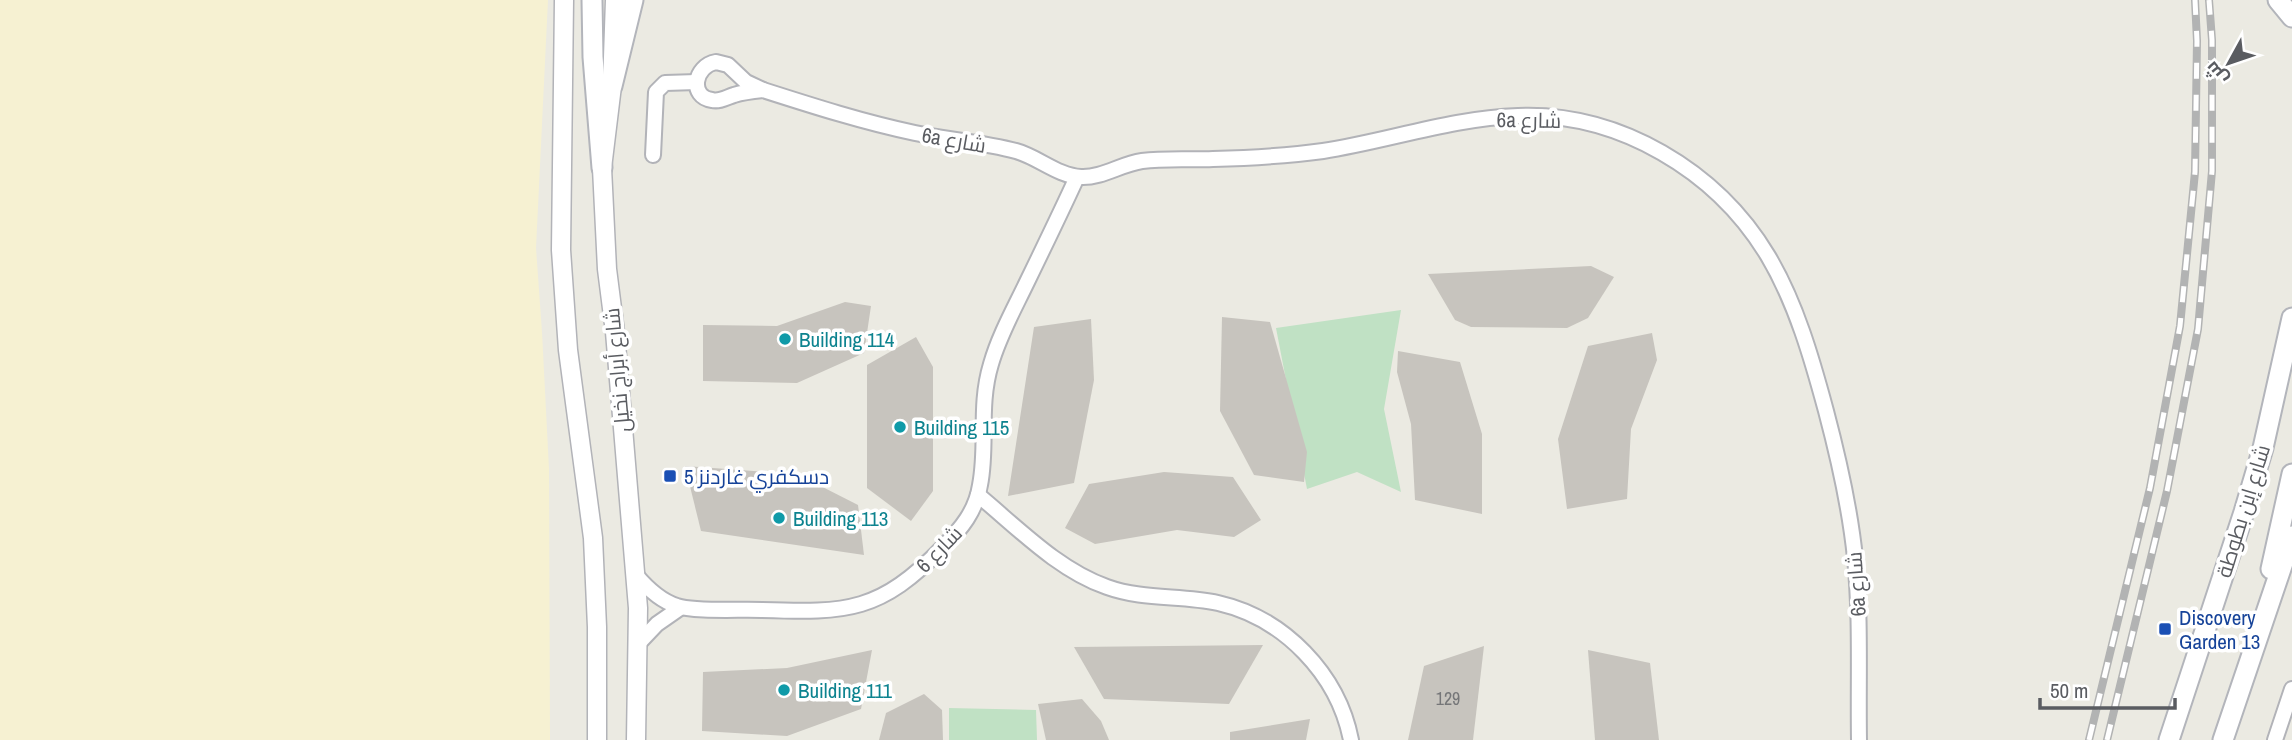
<svg xmlns="http://www.w3.org/2000/svg" width="2292" height="740" viewBox="0 0 2292 740" font-family="'Archivo Narrow',Cairo,sans-serif">
<style>
.green{fill:#c0e1c4}
.sand{fill:#f6f1d2}
.building{fill:#c7c4be}
.lines{fill:none;stroke-linecap:round;stroke-linejoin:round}
.minor-casing{stroke:#b2b3b8;stroke-width:18}
.tertiary-casing{stroke:#b2b3b8;stroke-width:21}
.secondary-casing{stroke:#b3b5bb;stroke-width:23}
.minor{stroke:#fff;stroke-width:14}
.tertiary{stroke:#fff;stroke-width:18}
.secondary{stroke:#fff;stroke-width:19}
.rail-casing{stroke:#b2b3b3;stroke-width:8}
.rail{stroke:#fff;stroke-width:5;stroke-dasharray:16;stroke-linecap:butt}
.culture-dot{fill:#0f9aa8;stroke:#fff;stroke-width:2.5}
.transit-dot{fill:#1a4fb4;stroke:#fff;stroke-width:2.5}
.labels{text-anchor:middle;dominant-baseline:central;stroke-width:7;stroke-linejoin:round;paint-order:stroke}
.number-label{font-size:18px;fill:#757678}
.street-label{font-size:21px;fill:#5a5c61;stroke:#fff}
.culture-label{font-size:21px;fill:#0d838f;stroke:#fff;text-anchor:start}
.transit-label{font-size:21px;fill:#164399;stroke:#fff;text-anchor:start}
</style>
<rect width="100%" height="100%" fill="#ebeae2"/>
<!-- green -->
<g class="green">
<path d="M 1401,310 L 1384,409 L 1401,492 L 1357,472 L 1307,489 L 1276,328 Z"/>
<path d="M 949,708 L 1036,710 L 1037,740 L 949,740 Z"/>
</g>
<!-- sand -->
<path class="sand" d="M 0,0 L 548,0 L 536,248 L 542,332 L 549,469 L 550,740 L 0,740 Z"/>
<!-- building -->
<g class="building">
<path d="M 1591,266 L 1614,277 L 1588,318 L 1567,328 L 1471,327 L 1455,320 L 1428,274 Z"/>
<path d="M 845,302 L 871,306 L 864,353 L 797,383 L 703,381 L 703,325 L 777,326 Z"/>
<path d="M 1222,317 L 1270,322 L 1307,452 L 1304,482 L 1254,475 L 1220,411 Z"/>
<path d="M 1091,319 L 1094,380 L 1074,483 L 1008,496 L 1034,327 Z"/>
<path d="M 1652,333 L 1657,360 L 1631,429 L 1627,499 L 1567,509 L 1558,439 L 1588,346 Z"/>
<path d="M 916,337 L 933,367 L 933,491 L 911,521 L 867,488 L 867,365 Z"/>
<path d="M 1398,351 L 1460,362 L 1482,434 L 1482,514 L 1415,500 L 1411,424 L 1397,372 Z"/>
<path d="M 685,466 L 797,474 L 858,505 L 864,555 L 701,531 Z"/>
<path d="M 1164,472 L 1233,477 L 1261,520 L 1234,537 L 1177,530 L 1095,544 L 1065,528 L 1089,484 Z"/>
<path d="M 1263,645 L 1229,704 L 1104,699 L 1074,647 Z"/>
<path d="M 1484,646 L 1473,740 L 1408,740 L 1424,666 Z"/>
<path d="M 872,650 L 861,709 L 787,736 L 702,731 L 703,672 L 787,668 Z"/>
<path d="M 1588,650 L 1650,663 L 1659,740 L 1595,740 Z"/>
<path d="M 924,694 L 942,710 L 943,740 L 879,740 L 886,713 Z"/>
<path d="M 1082,699 L 1101,721 L 1109,740 L 1046,740 L 1038,704 Z"/>
<path d="M 1310,719 L 1306,740 L 1230,740 L 1230,732 Z"/>
</g>
<g class="lines">
<!-- minor casing -->
<g class="minor-casing">
<g id="minor">
<path d="M 716,62 L 728,65 L 746,82 L 763,90 C 753,91 743,92 734,95 C 727,97 720,102 712,100 C 689,97 694,66 716,62 Z"/>
<path d="M 763,90 C 813,106 863,122 915,133 C 948,140 983,142 1016,151 C 1038,157 1058,176 1081,177 C 1102,178 1121,164 1142,161 C 1165,158 1189,160 1213,159 C 1250,158 1287,156 1323,151 C 1388,141 1452,118 1518,116 C 1619,112 1717,171 1768,256 C 1796,303 1812,359 1826,411 C 1839,460 1850,508 1855,558 C 1861,618 1858,680 1859,740"/>
<path d="M 653,155 L 656,92 L 665,83 L 697,82"/>
<path d="M 978,495 C 1018,528 1058,570 1107,587 C 1143,600 1181,595 1218,603 C 1284,618 1338,674 1351,740"/>
<path d="M 636,575 C 647,588 661,601 677,606 C 694,612 742,609 762,610 C 848,613 880,612 943,547 C 961,529 976,511 980,485 C 988,445 978,407 991,364 C 999,336 1014,309 1027,282 C 1044,247 1061,212 1077,177"/>
<path d="M 638,644 L 657,624 L 680,608"/>
<path d="M 2275,740 L 2292,689"/>
</g>
</g>
<!-- tertiary casing -->
<g class="tertiary-casing">
<g id="tertiary">
<path d="M 564,0 L 561,250 L 568,350 L 593,538 L 597,627 L 597,740"/>
<path d="M 615,0 L 612,86 L 602,168 L 607,269 L 615,332 L 638,608 L 636,740"/>
</g>
</g>
<!-- secondary casing -->
<g class="secondary-casing">
<g id="secondary">
<path d="M 592,0 L 593,57 L 602,168"/>
<path d="M 2278,0 L 2292,17"/>
<path d="M 612,86 L 633,0"/>
<path d="M 2271,569 L 2292,474"/>
<path d="M 2169,740 L 2244,512 L 2263,448 L 2292,318"/>
<path d="M 2223,740 L 2292,536"/>
</g>
</g>
<!-- minor -->
<use href="#minor" class="minor"/>
<!-- tertiary -->
<use href="#tertiary" class="tertiary"/>
<!-- secondary -->
<use href="#secondary" class="secondary"/>
<!-- rail casing -->
<g class="rail-casing">
<g id="rail">
<path d="M 2089,740 L 2150,488 L 2180,326 L 2195,172 L 2197,41 L 2195,0"/>
<path d="M 2107,740 L 2167,491 L 2198,329 L 2212,171 L 2212,40 L 2209,0"/>
</g>
</g>
<!-- rail -->
<use href="#rail" class="rail"/>
</g>
<!-- markers -->
<g class="culture-dot">
<circle cx="785" cy="339" r="7"/>
<circle cx="900" cy="427" r="7"/>
<circle cx="779" cy="518" r="7"/>
<circle cx="784" cy="690" r="7"/>
</g>
<g class="transit-dot">
<rect x="663" y="469" width="14" height="14" rx="3.5"/>
<rect x="2158" y="622" width="14" height="14" rx="3.5"/>
</g>
<g class="labels">
<!-- number labels -->
<g class="number-label">
<text x="1448" y="698">129</text>
</g>
<!-- street labels -->
<g class="street-label">
<text transform="translate(1529 120) rotate(1)">6a شارع</text>
<text transform="translate(954 140) rotate(10)">6a شارع</text>
<text transform="translate(617 370) rotate(-95)">شارع أبراج نخيل</text>
<text transform="translate(2243 511) rotate(-73)">شارع إبن بطوطة</text>
<text transform="translate(939 549) rotate(-46)">شارع 6</text>
<text transform="translate(1856 584) rotate(-94)">6a شارع</text>
</g>
<!-- culture labels -->
<g class="culture-label">
<text x="799" y="339">Building 114</text>
<text x="914" y="427">Building 115</text>
<text x="793" y="518">Building 113</text>
<text x="798" y="690">Building 111</text>
</g>
<!-- transit labels -->
<g class="transit-label">
<text x="684" y="476">دسكفري غاردنز 5</text>
<text x="2179" y="617">Discovery<tspan x="2179" dy="24">Garden 13</tspan></text>
</g>
</g>
<!-- north arrow -->
<g transform="translate(2229 63) rotate(230)" stroke="#ffffff" stroke-width="5" paint-order="stroke">
<path d="M0-5L12 26L0 18L-12 26Z" fill="#5a5c61"/>
<text y="-10" font-size="19" font-weight="bold" text-anchor="middle" fill="#5a5c61">ش</text>
</g>
<!-- scale -->
<path d="M2040 698v10h135v-10" fill="none" stroke="#5a5c61" stroke-width="3.5"/>
<text x="2050" y="698" font-size="21" fill="#5a5c61" stroke="#ffffff" stroke-width="5" paint-order="stroke">50 m</text>
</svg>
